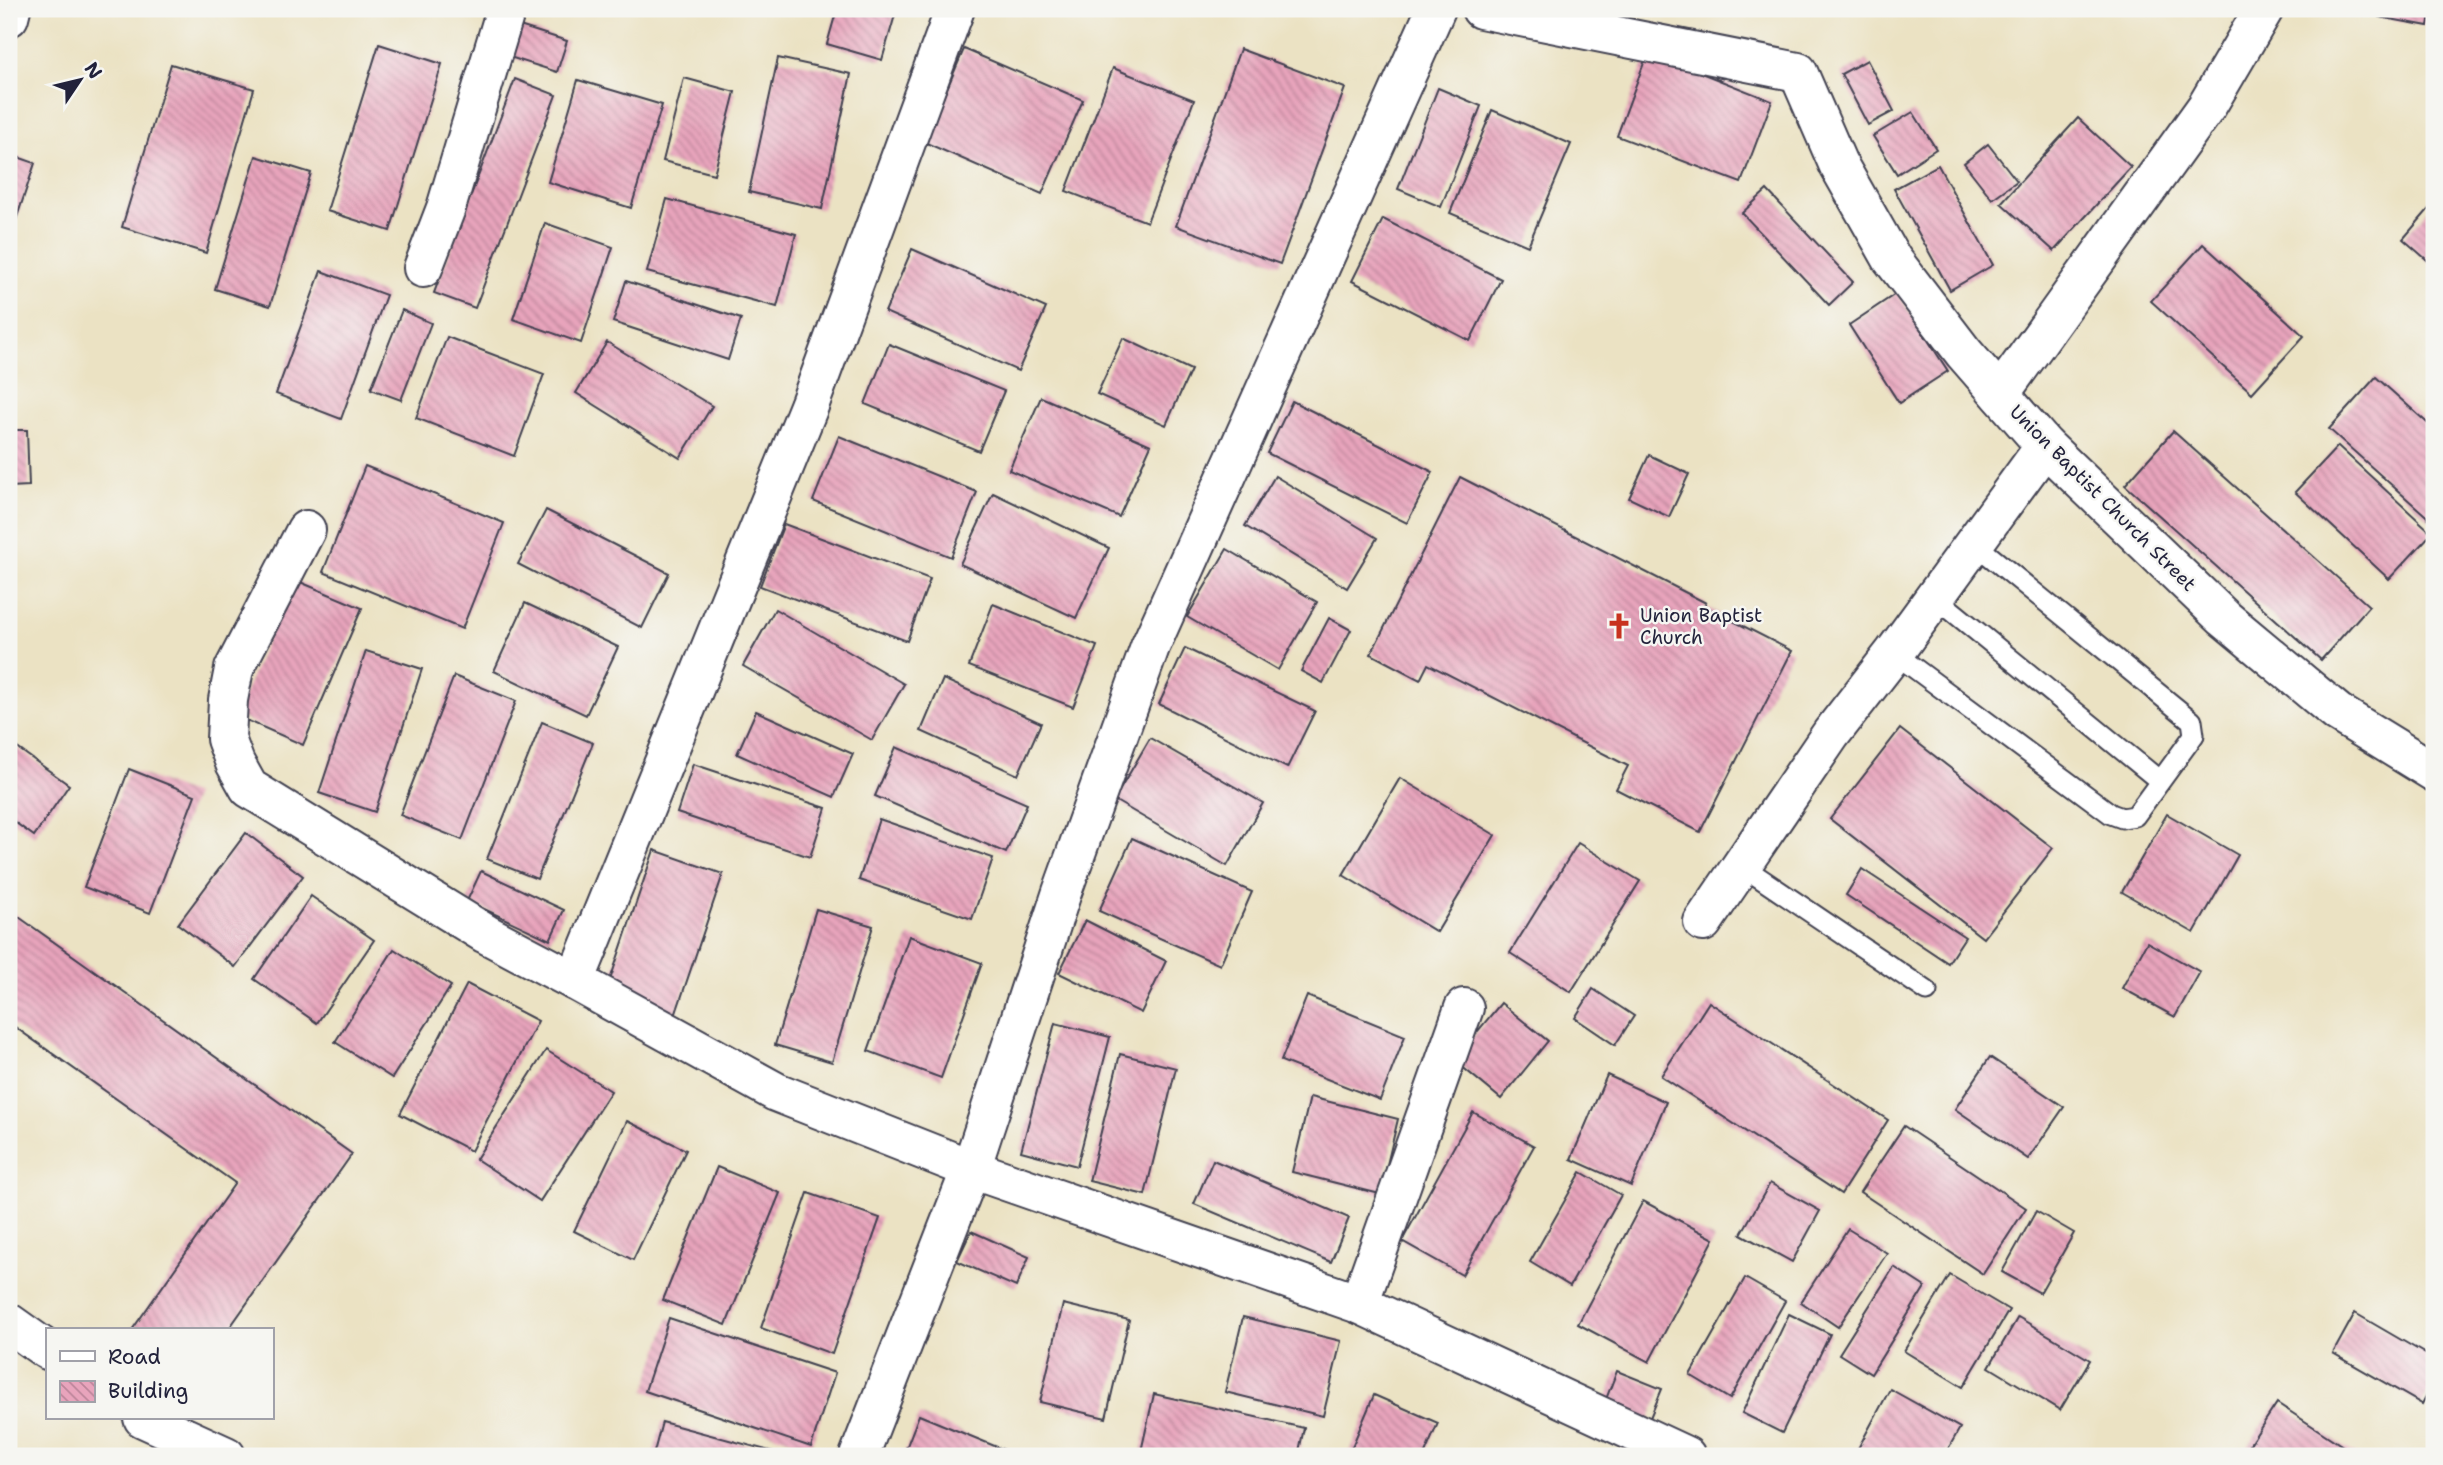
<svg xmlns="http://www.w3.org/2000/svg" width="2443" height="1465" viewBox="0 0 2443 1465" font-family="'Shantell Sans',sans-serif">
<style>
.building{fill:url(#building-back-hatch)}
.lines{fill:none;stroke-linecap:round;stroke-linejoin:round}
.service-casing{stroke:#403f4f;stroke-width:23}
.minor-casing{stroke:#403f4f;stroke-width:42}
.service{stroke:#fff;stroke-width:19}
.minor{stroke:#fff;stroke-width:38}
.labels{text-anchor:middle;dominant-baseline:central;stroke-width:5;stroke-linejoin:round;paint-order:stroke}
.street-label{font-size:19px;fill:#22223b;stroke:#f6f6f2}
.poi-label{font-size:19px;fill:#22223b;stroke:#f6f6f2;text-anchor:start}
</style>
<defs>
<pattern id="building-back-hatch" width="6" height="6" patternUnits="userSpaceOnUse" patternTransform="scale(1.75)"><rect width="6" height="6" fill="#e8a4bc"/><path d="M-1 5l2 2M0 0l6 6M5-1l2 2" fill="none" stroke="#bc859a"/></pattern>
</defs>
<rect width="100%" height="100%" fill="#f6f6f2"/>
<filter id="ink" filterUnits="userSpaceOnUse"><feTurbulence type="fractalNoise" baseFrequency=".0143" numOctaves="2"/><feDisplacementMap in="SourceGraphic" scale="14" xChannelSelector="R" yChannelSelector="G"/><feConvolveMatrix kernelMatrix="1 2 1 2 8 2 1 2 1" color-interpolation-filters="sRGB"/></filter>
<filter id="wash" filterUnits="userSpaceOnUse"><feTurbulence type="fractalNoise" baseFrequency=".00686" numOctaves="4" result="noise"/><feDisplacementMap in="SourceGraphic" scale="28" xChannelSelector="R" yChannelSelector="G"/><feGaussianBlur stdDeviation="1.57" result="paint"/><feColorMatrix in="noise" values="0 0 0 0 0 0 0 0 0 0 0 0 0 0 0 0 0 1.4 0 .05"/><feComposite in="paint" operator="in"/></filter>
<g filter="url(#wash)">
<rect width="100%" height="100%" fill="#ebe2c3"/>
<g id="blocks">
<!-- building -->
<g class="building">
<path d="M 837,9 L 873,9 L 895,15 L 882,60 L 827,44 Z"/>
<path d="M 2308,9 L 2339,9 L 2338,13 L 2308,11 Z"/>
<path d="M 2380,9 L 2431,9 L 2428,26 L 2379,17 Z"/>
<path d="M 510,23 L 567,41 L 557,72 L 500,54 Z"/>
<path d="M 379,44 L 442,64 L 390,231 L 327,211 Z"/>
<path d="M 964,49 L 1083,100 L 1042,194 L 924,142 Z"/>
<path d="M 1240,49 L 1345,88 L 1280,264 L 1176,226 Z"/>
<path d="M 1648,52 L 1772,101 L 1741,183 L 1617,136 Z"/>
<path d="M 778,58 L 851,74 L 822,209 L 749,192 Z"/>
<path d="M 1867,60 L 1894,111 L 1868,125 L 1841,74 Z"/>
<path d="M 171,64 L 254,89 L 206,253 L 122,227 Z"/>
<path d="M 1113,68 L 1194,100 L 1147,222 L 1066,191 Z"/>
<path d="M 684,78 L 735,92 L 714,174 L 663,161 Z"/>
<path d="M 515,79 L 556,95 L 475,308 L 434,293 Z"/>
<path d="M 578,80 L 662,105 L 631,208 L 548,182 Z"/>
<path d="M 1438,88 L 1481,106 L 1441,207 L 1398,189 Z"/>
<path d="M 1492,110 L 1571,144 L 1528,246 L 1450,213 Z"/>
<path d="M 1913,112 L 1936,149 L 1897,174 L 1873,136 Z"/>
<path d="M 2078,118 L 2131,167 L 2054,251 L 2001,203 Z"/>
<path d="M 1988,144 L 2017,181 L 1992,199 L 1964,163 Z"/>
<path d="M 9,154 L 35,163 L 9,241 Z"/>
<path d="M 256,156 L 311,173 L 270,306 L 215,289 Z"/>
<path d="M 1938,165 L 1993,265 L 1950,290 L 1894,189 Z"/>
<path d="M 1767,190 L 1853,282 L 1829,305 L 1742,213 Z"/>
<path d="M 667,199 L 796,234 L 777,307 L 647,272 Z"/>
<path d="M 2434,203 L 2434,266 L 2403,239 Z"/>
<path d="M 1383,219 L 1501,279 L 1470,341 L 1352,281 Z"/>
<path d="M 545,223 L 613,247 L 581,343 L 513,319 Z"/>
<path d="M 2203,244 L 2304,336 L 2252,393 L 2151,301 Z"/>
<path d="M 912,249 L 1046,308 L 1018,371 L 885,312 Z"/>
<path d="M 321,271 L 386,295 L 341,419 L 276,394 Z"/>
<path d="M 626,281 L 741,319 L 728,360 L 613,322 Z"/>
<path d="M 1897,293 L 1948,371 L 1899,403 L 1849,325 Z"/>
<path d="M 402,310 L 431,323 L 401,400 L 371,389 Z"/>
<path d="M 447,337 L 544,374 L 514,456 L 416,418 Z"/>
<path d="M 1123,338 L 1191,370 L 1166,425 L 1097,394 Z"/>
<path d="M 607,342 L 712,406 L 680,458 L 576,393 Z"/>
<path d="M 889,344 L 1004,391 L 979,451 L 865,404 Z"/>
<path d="M 2376,377 L 2434,429 L 2434,523 L 2329,429 Z"/>
<path d="M 1041,397 L 1151,445 L 1119,517 L 1009,470 Z"/>
<path d="M 1292,401 L 1433,472 L 1407,523 L 1267,453 Z"/>
<path d="M 9,430 L 27,430 L 29,486 L 9,487 Z"/>
<path d="M 2173,431 L 2369,606 L 2321,660 L 2125,485 Z"/>
<path d="M 839,436 L 977,492 L 951,557 L 813,501 Z"/>
<path d="M 2338,446 L 2432,533 L 2389,579 L 2295,492 Z"/>
<path d="M 1649,455 L 1689,474 L 1669,517 L 1629,498 Z"/>
<path d="M 365,466 L 504,523 L 462,629 L 323,572 Z"/>
<path d="M 1275,476 L 1377,538 L 1347,588 L 1245,526 Z"/>
<path d="M 1460,477 L 1706,603 L 1704,606 L 1792,651 L 1700,832 L 1616,789 L 1628,766 L 1428,664 L 1420,680 L 1371,654 Z"/>
<path d="M 993,493 L 1109,548 L 1076,618 L 960,564 Z"/>
<path d="M 546,510 L 669,573 L 642,628 L 518,564 Z"/>
<path d="M 784,524 L 930,579 L 907,641 L 760,586 Z"/>
<path d="M 1227,549 L 1317,602 L 1278,670 L 1187,617 Z"/>
<path d="M 293,579 L 362,608 L 303,745 L 235,715 Z"/>
<path d="M 525,603 L 618,647 L 586,715 L 494,671 Z"/>
<path d="M 993,604 L 1097,646 L 1073,707 L 969,666 Z"/>
<path d="M 775,609 L 904,684 L 872,740 L 743,666 Z"/>
<path d="M 1329,618 L 1351,630 L 1323,683 L 1301,671 Z"/>
<path d="M 1185,648 L 1315,711 L 1287,768 L 1159,704 Z"/>
<path d="M 366,651 L 422,669 L 375,812 L 319,793 Z"/>
<path d="M 454,676 L 516,701 L 462,840 L 400,815 Z"/>
<path d="M 943,679 L 1041,723 L 1018,775 L 921,731 Z"/>
<path d="M 756,711 L 853,754 L 834,797 L 737,754 Z"/>
<path d="M 542,722 L 593,743 L 537,879 L 487,859 Z"/>
<path d="M 1900,729 L 2053,848 L 1983,938 L 1830,819 Z"/>
<path d="M 1150,738 L 1263,803 L 1227,866 L 1114,800 Z"/>
<path d="M 9,742 L 69,785 L 34,836 L 9,818 Z"/>
<path d="M 896,747 L 1027,804 L 1006,853 L 875,796 Z"/>
<path d="M 693,764 L 826,808 L 810,857 L 677,813 Z"/>
<path d="M 129,769 L 195,795 L 150,913 L 84,887 Z"/>
<path d="M 1400,778 L 1495,835 L 1437,932 L 1343,875 Z"/>
<path d="M 2167,814 L 2238,855 L 2194,933 L 2122,892 Z"/>
<path d="M 879,819 L 993,858 L 972,919 L 859,880 Z"/>
<path d="M 246,833 L 303,876 L 235,967 L 178,924 Z"/>
<path d="M 1132,838 L 1252,892 L 1220,965 L 1099,911 Z"/>
<path d="M 1578,843 L 1640,881 L 1571,992 L 1510,953 Z"/>
<path d="M 654,850 L 723,874 L 675,1016 L 606,992 Z"/>
<path d="M 1862,869 L 1965,937 L 1948,963 L 1846,895 Z"/>
<path d="M 481,871 L 564,910 L 550,940 L 467,901 Z"/>
<path d="M 311,896 L 374,940 L 317,1023 L 254,979 Z"/>
<path d="M 816,909 L 873,926 L 832,1062 L 775,1045 Z"/>
<path d="M 9,910 L 352,1154 L 228,1330 L 132,1330 L 235,1183 L 12,1025 L 9,1029 Z"/>
<path d="M 1085,920 L 1166,961 L 1141,1013 L 1059,973 Z"/>
<path d="M 909,936 L 982,963 L 941,1078 L 868,1051 Z"/>
<path d="M 2147,942 L 2200,972 L 2175,1017 L 2122,988 Z"/>
<path d="M 394,949 L 451,986 L 392,1078 L 335,1042 Z"/>
<path d="M 467,984 L 538,1021 L 471,1151 L 400,1114 Z"/>
<path d="M 1593,989 L 1634,1016 L 1615,1045 L 1575,1018 Z"/>
<path d="M 1307,996 L 1405,1036 L 1380,1100 L 1281,1061 Z"/>
<path d="M 1709,1002 L 1888,1120 L 1841,1194 L 1661,1076 Z"/>
<path d="M 1501,1003 L 1548,1041 L 1501,1099 L 1454,1060 Z"/>
<path d="M 1055,1023 L 1110,1037 L 1077,1166 L 1021,1151 Z"/>
<path d="M 546,1050 L 611,1091 L 540,1201 L 476,1159 Z"/>
<path d="M 1120,1054 L 1176,1068 L 1145,1195 L 1089,1181 Z"/>
<path d="M 1990,1057 L 2064,1107 L 2028,1159 L 1955,1109 Z"/>
<path d="M 1607,1075 L 1666,1102 L 1631,1186 L 1571,1159 Z"/>
<path d="M 1310,1097 L 1398,1119 L 1380,1194 L 1292,1172 Z"/>
<path d="M 1473,1112 L 1534,1146 L 1462,1275 L 1402,1241 Z"/>
<path d="M 627,1121 L 686,1150 L 633,1260 L 574,1231 Z"/>
<path d="M 1904,1126 L 2026,1208 L 1983,1274 L 1860,1192 Z"/>
<path d="M 1213,1160 L 1349,1218 L 1331,1262 L 1194,1204 Z"/>
<path d="M 717,1167 L 780,1193 L 726,1325 L 663,1300 Z"/>
<path d="M 1581,1172 L 1621,1195 L 1570,1286 L 1530,1262 Z"/>
<path d="M 1770,1183 L 1820,1211 L 1792,1262 L 1741,1234 Z"/>
<path d="M 808,1193 L 880,1218 L 832,1354 L 761,1328 Z"/>
<path d="M 1643,1201 L 1714,1239 L 1649,1362 L 1578,1324 Z"/>
<path d="M 2036,1211 L 2074,1233 L 2040,1293 L 2002,1272 Z"/>
<path d="M 1848,1229 L 1887,1253 L 1838,1327 L 1801,1302 Z"/>
<path d="M 971,1231 L 1029,1257 L 1016,1287 L 957,1261 Z"/>
<path d="M 1894,1267 L 1925,1287 L 1871,1374 L 1839,1354 Z"/>
<path d="M 1950,1275 L 2009,1310 L 1963,1387 L 1904,1351 Z"/>
<path d="M 1745,1278 L 1785,1301 L 1730,1399 L 1690,1375 Z"/>
<path d="M 1063,1304 L 1129,1320 L 1106,1418 L 1040,1402 Z"/>
<path d="M 2355,1313 L 2434,1359 L 2434,1381 L 2422,1404 L 2333,1353 Z"/>
<path d="M 1789,1314 L 1830,1334 L 1782,1433 L 1742,1413 Z"/>
<path d="M 1243,1317 L 1341,1341 L 1323,1416 L 1225,1392 Z"/>
<path d="M 2018,1317 L 2090,1360 L 2060,1410 L 1989,1367 Z"/>
<path d="M 669,1318 L 835,1373 L 811,1447 L 645,1391 Z"/>
<path d="M 1617,1371 L 1662,1389 L 1647,1425 L 1603,1407 Z"/>
<path d="M 1890,1389 L 1960,1428 L 1944,1456 L 1854,1456 Z"/>
<path d="M 1154,1394 L 1304,1428 L 1298,1456 L 1140,1456 Z"/>
<path d="M 1374,1395 L 1438,1423 L 1424,1456 L 1348,1456 Z"/>
<path d="M 2277,1403 L 2358,1456 L 2242,1456 Z"/>
<path d="M 919,1415 L 1019,1456 L 903,1456 Z"/>
<path d="M 662,1422 L 785,1455 L 785,1456 L 653,1456 Z"/>
</g>
</g>
</g>
<g filter="url(#ink)">
<use href="#blocks" fill-opacity="0" stroke="#403f4f" stroke-width="2"/>
<g class="lines">
<!-- service casing -->
<g class="service-casing">
<g id="service">
<path d="M 1935,597 L 2160,781"/>
<path d="M 1894,653 L 2111,814 L 2122,818 L 2135,816 L 2194,735 L 2192,721 L 1975,544"/>
<path d="M 1742,866 L 1927,991"/>
</g>
</g>
<!-- minor casing -->
<g class="minor-casing">
<g id="minor">
<path d="M 1481,9 L 1798,72 L 1838,164 L 1892,259 L 1964,353 L 2045,446 L 2224,618 L 2338,713 L 2434,772"/>
<path d="M 9,17 L 11,9"/>
<path d="M 423,268 L 446,208 L 506,9"/>
<path d="M 2000,394 L 2207,106 L 2264,9"/>
<path d="M 306,530 L 234,669 L 228,700 L 226,739 L 235,763 L 249,788 L 486,934 L 575,981 L 776,1092 L 971,1169 L 1359,1304 L 1686,1456"/>
<path d="M 1703,922 L 1831,734 L 1894,653 L 2045,446"/>
<path d="M 575,981 L 809,406 L 955,9"/>
<path d="M 1359,1304 L 1464,1008"/>
<path d="M 9,1323 L 47,1350"/>
<path d="M 143,1418 L 226,1456"/>
<path d="M 859,1456 L 971,1169 L 1062,892 L 1150,647 L 1436,9"/>
</g>
</g>
<!-- service -->
<use href="#service" class="service"/>
<!-- minor -->
<use href="#minor" class="minor"/>
</g>
</g>
<!-- icons -->
<defs>
<g id="church-bare" transform="scale(2.1)"><path d="M-1.2-6h2.4v3.5h3.3v2.4h-3.3V6h-2.4V-.1h-3.3v-2.4h3.3Z" fill="#c8321e" stroke="#f6f6f2" stroke-width="2.5" paint-order="stroke"/></g>
</defs>
<g fill-rule="evenodd">
<use href="#church-bare" x="1619" y="626"/>
</g>
<g class="labels">
<!-- street labels -->
<g class="street-label">
<text transform="translate(2103 498) rotate(45)">Union Baptist Church Street</text>
</g>
<!-- poi labels -->
<g class="poi-label">
<text x="1640" y="615">Union Baptist<tspan x="1640" dy="22">Church</tspan></text>
</g>
</g>
<!-- margin -->
<rect width="2443" height="1465" fill="none" stroke="#f6f6f2" stroke-width="35"/>
<!-- legend -->
<rect x="46" y="1328" width="228" height="91" fill="#f6f6f2" stroke="#a1a1a9" stroke-width="2"/>
<rect x="60" y="1351" width="35" height="10" fill="#ffffff" stroke="#a1a1a9" stroke-width="2"/>
<text x="108" y="1364" font-size="21" fill="#22223b">Road</text>
<rect x="60" y="1381" width="35" height="21" fill="url(#building-back-hatch)" stroke="#a1a1a9" stroke-width="2"/>
<text x="108" y="1398" font-size="21" fill="#22223b">Building</text>
<!-- north arrow -->
<g transform="translate(80 80) rotate(55)" stroke="#f6f6f2" stroke-width="5" paint-order="stroke">
<path d="M0-5L12 26L0 18L-12 26Z" fill="#22223b"/>
<text y="-10" font-size="19" font-weight="bold" text-anchor="middle" fill="#22223b">N</text>
</g>
</svg>
